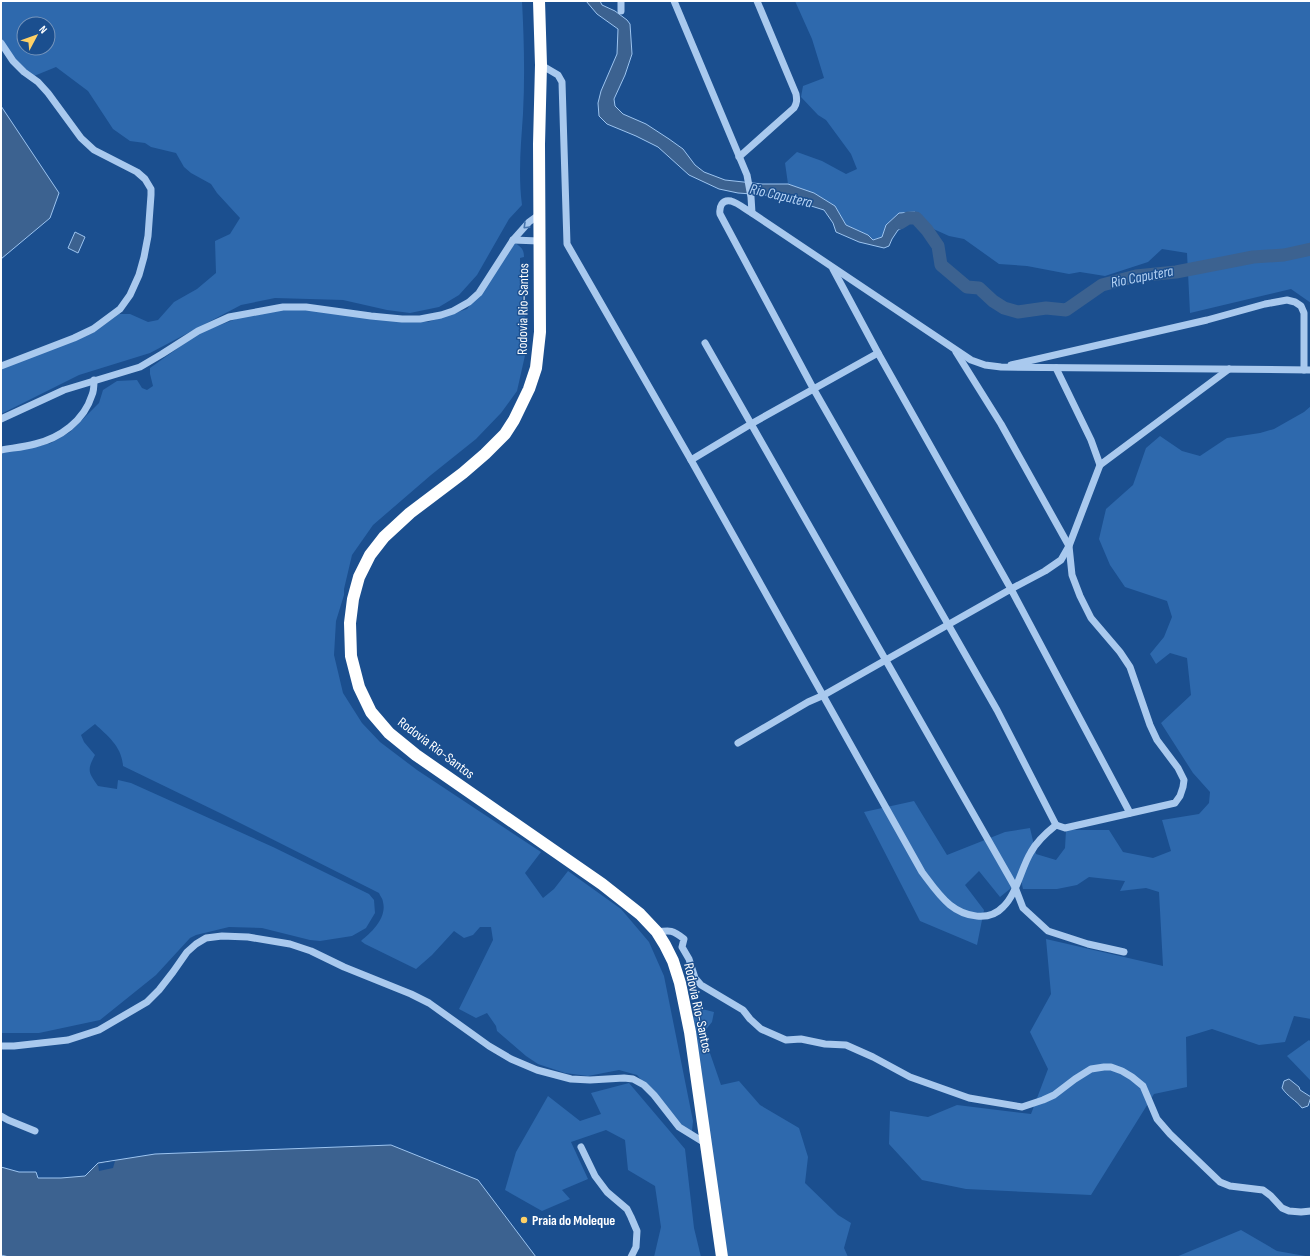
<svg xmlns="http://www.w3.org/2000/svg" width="1312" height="1258" viewBox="0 0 1312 1258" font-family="'Sofia Sans Condensed',sans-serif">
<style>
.green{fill:#2e69ad;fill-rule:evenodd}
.water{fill:#3c6290;stroke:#9cc4f0}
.pier{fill:#1b4f8f}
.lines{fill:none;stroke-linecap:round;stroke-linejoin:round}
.river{stroke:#3c6290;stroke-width:13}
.minor{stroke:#a9c9ee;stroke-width:7}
.highway{stroke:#fff;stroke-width:12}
.oneway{stroke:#4674ac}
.poi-dot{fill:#ffd166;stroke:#1b4f8f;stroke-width:1.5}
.labels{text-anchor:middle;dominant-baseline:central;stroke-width:3;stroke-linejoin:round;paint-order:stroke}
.street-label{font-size:14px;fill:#fff;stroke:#1b4f8f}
.poi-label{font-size:14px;font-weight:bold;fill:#fff;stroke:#1b4f8f;text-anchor:start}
.water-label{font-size:15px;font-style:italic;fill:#b5d3f5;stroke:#1b4f8f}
</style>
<rect width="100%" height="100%" fill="#1b4f8f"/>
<!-- green -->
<g class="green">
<path d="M 1,1 L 522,1 C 524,39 525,76 523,114 C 521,144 518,174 522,205 L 509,219 L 477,275 L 459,295 L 439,307 L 410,313 L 387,310 L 343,300 L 275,298 L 241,305 L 150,353 L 79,375 L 1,414 L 1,368 L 93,333 L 119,314 L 130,314 L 148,322 L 158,320 L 174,302 L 197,289 L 216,273 L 215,241 L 230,234 L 240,218 L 217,193 L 211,184 L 191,173 L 184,167 L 176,153 L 151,147 L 145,143 L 130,141 L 113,129 L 88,91 L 56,67 L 34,76 L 16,63 L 1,38 ZM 24,24 L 48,24 L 48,48 L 24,48 Z"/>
<path d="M 795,1 L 1311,1 L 1311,303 L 1291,289 L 1190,313 L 1187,253 L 1162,249 L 1148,262 L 1105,276 L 1080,272 L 1069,274 L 1027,266 L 999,264 L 964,239 L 949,236 L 929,227 L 915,212 L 899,213 L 886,225 L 882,237 L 873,240 L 868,235 L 846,225 L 835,206 L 814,193 L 788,184 L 785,163 L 797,152 L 822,161 L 846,174 L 857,169 L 851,154 L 826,120 L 818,115 L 801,97 L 803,86 L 824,78 L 812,39 Z"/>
<path d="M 515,243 C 521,247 524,249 524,257 L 520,258 L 520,265 L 524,266 L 526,351 L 517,391 L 501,413 L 476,439 L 431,475 L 373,525 L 352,555 L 344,589 L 344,595 L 336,621 L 334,655 L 343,693 L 362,723 L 380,742 L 417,770 L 541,852 L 525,873 L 543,898 L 554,889 L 568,871 L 621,909 L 649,942 L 664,976 L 693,1121 L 692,1131 L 686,1131 L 637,1075 L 619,1070 L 588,1076 L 565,1073 L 538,1064 L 526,1056 L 497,1031 L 496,1026 L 487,1013 L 476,1018 L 459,1009 L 493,940 L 491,927 L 480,927 L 473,935 L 464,938 L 454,931 L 432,955 L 416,969 L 365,944 L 361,941 C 372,932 387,918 383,902 C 383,899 380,896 379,893 L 222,814 L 123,766 C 122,747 108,736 95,724 L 81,735 L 84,742 L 95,755 C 87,770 88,772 98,786 L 117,789 L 118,780 L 131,783 L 273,847 L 369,894 L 374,900 L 375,913 L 366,928 L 352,936 L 320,941 L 310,940 L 262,928 L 229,927 L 196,935 L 190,938 L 156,975 L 100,1020 L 39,1033 L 1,1033 L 1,452 L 32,448 L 51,443 L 70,432 L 99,403 L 103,390 L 117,381 L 137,380 L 142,388 L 147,390 L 153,386 L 150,374 L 150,368 L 199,333 L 244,316 L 291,308 L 388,320 L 428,322 L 467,309 Z"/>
<path d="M 1311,406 L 1311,1019 L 1294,1016 L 1285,1042 L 1259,1045 L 1212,1029 L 1186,1037 L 1187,1087 L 1154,1094 L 1091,1195 L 966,1189 L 922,1180 L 889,1144 L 890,1111 L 928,1117 L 957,1105 L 1031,1114 L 1048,1069 L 1030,1032 L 1051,994 L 1046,939 L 1163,966 L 1159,892 L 1146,888 L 1120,891 L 1125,881 L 1089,877 L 1077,885 L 1057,889 L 1023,889 L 1021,880 L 1000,897 L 979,871 L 965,885 L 984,910 L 977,945 L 920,921 L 864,812 L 914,801 L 947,855 L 1005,832 L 1030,828 L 1036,854 L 1056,860 L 1065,848 L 1066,830 L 1109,830 L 1123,852 L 1153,858 L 1171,851 L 1162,820 L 1199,814 L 1209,803 L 1210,792 L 1193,773 L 1161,723 L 1191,695 L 1187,658 L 1170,653 L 1156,664 L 1150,654 L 1164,637 L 1172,617 L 1167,601 L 1125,587 L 1110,565 L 1099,539 L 1106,509 L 1133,485 L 1146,448 L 1160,436 L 1182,451 L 1200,456 L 1227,438 L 1260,433 L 1274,429 L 1304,412 Z"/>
<path d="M 702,1009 L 714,1012 L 712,1022 L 703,1033 L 721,1085 L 739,1081 L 760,1105 L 799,1128 L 808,1157 L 805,1183 L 838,1215 L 851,1223 L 844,1248 L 848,1257 L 725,1257 L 691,1021 L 696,1011 Z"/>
<path d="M 1309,1040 L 1311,1042 L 1311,1081 L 1287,1056 Z"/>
<path d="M 629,1083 L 685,1149 L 694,1228 L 701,1257 L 654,1257 L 661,1227 L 655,1186 L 628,1170 L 625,1140 L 606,1130 L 571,1142 L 588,1179 L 562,1190 L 570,1199 L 542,1211 L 505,1190 L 516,1152 L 548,1096 L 580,1121 L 601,1114 L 591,1093 Z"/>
<path d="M 1241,1230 L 1277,1251 L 1311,1257 L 1176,1257 Z"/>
</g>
<!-- water -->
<g class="water">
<path d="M 586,1 L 600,1 L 602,5 L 615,11 L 627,20 L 630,24 L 632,54 L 625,75 L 614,99 L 615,106 L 623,114 L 646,124 L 669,139 L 683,149 L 695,165 L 704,172 L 725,180 L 762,184 L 788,184 L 814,193 L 835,206 L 846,225 L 868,235 L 873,240 L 882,237 L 886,225 L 899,213 L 915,212 L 916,218 L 906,221 L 902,228 L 898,230 L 892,239 L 889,246 L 884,248 L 859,242 L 836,232 L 833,223 L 824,210 L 779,196 L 738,193 L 719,189 L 689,175 L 658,147 L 636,136 L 607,124 L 599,116 L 598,103 L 601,91 L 617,54 L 618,29 L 597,14 Z"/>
<path d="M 1,106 L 59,193 L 50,218 L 1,259 Z"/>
<path d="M 75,232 L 85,237 L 78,253 L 68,248 Z"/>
<path d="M 1289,1079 L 1299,1087 L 1300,1090 L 1311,1097 L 1308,1106 L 1302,1108 C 1296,1100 1288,1097 1282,1088 L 1284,1081 Z"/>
<path d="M 391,1145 L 478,1180 L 536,1257 L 9,1257 L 1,1255 L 1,1167 L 19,1172 L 36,1172 L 38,1178 L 61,1178 L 85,1176 L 98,1163 L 155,1154 Z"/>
</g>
<!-- pier -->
<path class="pier" d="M 115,1161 L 113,1168 L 99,1171 L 98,1164 Z"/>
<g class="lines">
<!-- river -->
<path class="river" d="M 900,223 L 908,218 L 916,218 L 927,230 L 938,246 L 941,265 L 967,287 L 979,288 L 993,301 L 1004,308 L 1018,312 L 1046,308 L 1066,310 L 1102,285 L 1136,276 L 1176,272 L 1253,257 L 1284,255 L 1311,249"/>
<!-- minor -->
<g class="minor">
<path d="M 621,1 L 621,11"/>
<path d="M 674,1 L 747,175 L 751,197 L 752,213 L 971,360 L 985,365 L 1001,367 L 1311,370"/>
<path d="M 1,43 L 13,61 L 24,72 L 38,82 L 48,93 L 81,138 L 94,150 L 137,172 L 145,179 L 151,189 L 151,195 L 148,236 L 144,257 L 139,275 L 130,295 L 120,309 L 93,329 L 74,338 L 1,366"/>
<path d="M 541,65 L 558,75 L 562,82 L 567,244 L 691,460 L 922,872 C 931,884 939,896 950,905 C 965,917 989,922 1003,907 C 1017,894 1021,868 1031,852 C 1037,841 1046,833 1056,825"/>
<path d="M 739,157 L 794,108 C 797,103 797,100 796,94 L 757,1"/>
<path d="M 752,213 C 745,209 738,203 731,201 C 722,199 719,207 720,214 L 813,388 L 997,710 L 1056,825 L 1065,828 L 1175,803 L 1180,796 L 1183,787 L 1184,780 L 1178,768 L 1157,740 L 1150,725 L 1130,667 L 1120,652 L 1091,618 L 1080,596 L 1072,575 L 1069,546 L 1100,465"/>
<path d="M 513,240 L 539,241"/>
<path d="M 833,269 L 878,353 L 1011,589 L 1045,571 L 1061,560 L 1069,546 L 1001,424 L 956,352"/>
<path d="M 705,343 L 1015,887 L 1023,908 L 1048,931 L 1088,944 L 1124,952"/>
<path d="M 1011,365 L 1207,320 L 1265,304 L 1287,300 L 1295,302 L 1301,306 L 1304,313 L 1304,370"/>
<path d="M 1056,368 L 1091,440 L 1100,465 L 1229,369"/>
<path d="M 1,419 L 64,390 L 140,367 L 162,354 L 198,331 L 229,317 L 283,307 L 306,307 L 371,316 L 402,319 L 420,319 L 441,315 L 453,311 L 469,302 L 479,293 L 513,240 L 529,222 L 540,214"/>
<path d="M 1,450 C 12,448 24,447 35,444 C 60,438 84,421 92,395 C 94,391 94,385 94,380"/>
<path d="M 691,460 L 751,424 L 878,353"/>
<path d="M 738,743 L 808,702 L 824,695 L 1011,589 L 1130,813"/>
<path d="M 657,932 C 670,930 673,930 684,939 L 682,947 L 689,959 L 695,978 L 701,985 L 743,1010 L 750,1019 L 761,1029 L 786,1040 L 801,1039 L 825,1044 L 846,1045 L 873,1057 L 910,1077 L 969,1098 L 1022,1107 L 1043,1100 L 1054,1095 L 1075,1079 L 1091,1069 L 1104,1067 L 1111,1067 L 1122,1071 L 1132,1077 L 1143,1086 L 1157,1119 L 1170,1134 L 1220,1182 L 1230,1186 L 1263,1190 L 1271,1196 L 1282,1208 L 1289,1211 L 1301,1212 L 1311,1211"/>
<path d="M 1,1046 L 14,1046 L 68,1040 L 99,1030 L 147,1002 L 159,990 L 173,972 L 187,952 L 196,944 L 206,938 L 222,936 L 248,937 L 290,944 L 311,951 L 344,967 L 411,994 L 429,1003 L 489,1046 L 511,1059 L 537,1070 L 571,1079 L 590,1080 L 624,1078 L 633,1079 L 644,1085 L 654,1095 L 679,1127 L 705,1143"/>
<path d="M 1,1116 L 8,1120 L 35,1131"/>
<path d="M 581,1147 L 595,1176 L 607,1192 L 627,1209 L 631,1217 L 637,1231 L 636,1247 L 631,1257"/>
</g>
<!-- highway -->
<path class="highway" d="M 539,1 L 541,65 L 539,144 L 540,332 L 536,368 L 529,389 L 514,420 L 505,434 L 485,454 L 463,473 L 410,513 L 384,537 L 370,555 L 359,577 L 353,599 L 350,623 L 351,656 L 359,687 L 371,712 L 389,733 L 416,755 L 602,884 L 640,914 L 657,932 L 665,945 L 673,961 L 680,983 L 690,1032 L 722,1257"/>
</g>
<!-- one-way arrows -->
<defs><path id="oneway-chevron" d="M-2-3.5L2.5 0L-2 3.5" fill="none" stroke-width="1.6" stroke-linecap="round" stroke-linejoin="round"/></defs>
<use class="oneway" href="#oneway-chevron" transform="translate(526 226) rotate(136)"/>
<!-- markers -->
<circle class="poi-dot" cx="524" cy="1220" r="4"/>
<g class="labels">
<!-- street labels -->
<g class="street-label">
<text transform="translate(523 309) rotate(-89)">Rodovia Rio-Santos</text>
<text transform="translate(436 748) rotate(37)">Rodovia Rio-Santos</text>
<text transform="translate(698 1008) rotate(78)">Rodovia Rio-Santos</text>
</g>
<!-- poi labels -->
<g class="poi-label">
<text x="532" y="1220">Praia do Moleque</text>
</g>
<!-- water labels -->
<g class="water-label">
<text transform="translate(781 196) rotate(13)">Rio Caputera</text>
<text transform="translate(1142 277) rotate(-11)">Rio Caputera</text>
</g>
</g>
<!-- border -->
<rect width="1312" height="1258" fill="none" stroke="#ffffff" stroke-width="4"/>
<!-- north arrow -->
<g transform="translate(36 36) rotate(49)"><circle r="19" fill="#1b4f8f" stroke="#7695bc"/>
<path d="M0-3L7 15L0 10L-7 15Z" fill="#ffd166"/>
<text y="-6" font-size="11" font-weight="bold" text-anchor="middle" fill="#ffffff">N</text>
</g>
</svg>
